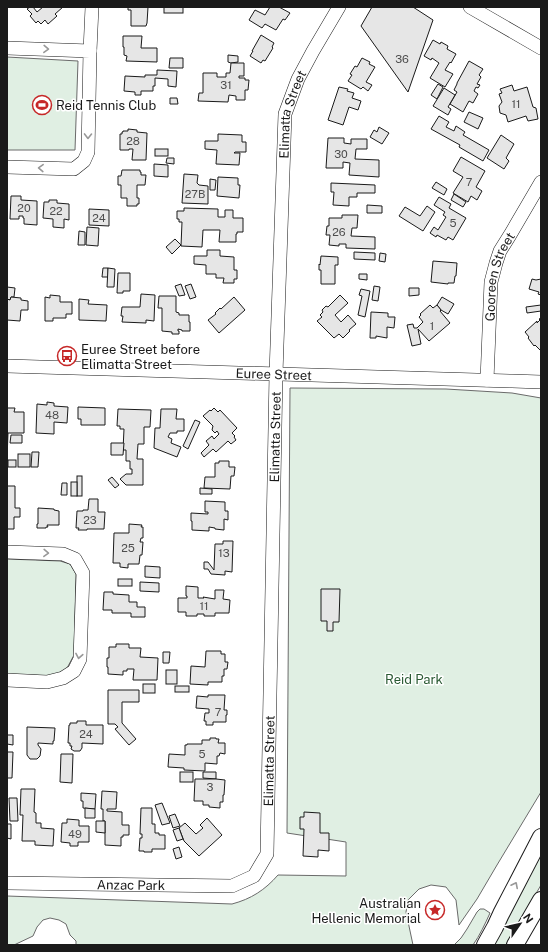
<svg xmlns="http://www.w3.org/2000/svg" width="548" height="952" viewBox="0 0 548 952" font-family="'Public Sans',sans-serif">
<style>
.green{fill:#e0efe3;stroke:#6a6a6a}
.building{fill:#e6e6e6;stroke:#1a1a1a}
.lines{fill:none;stroke-linecap:round;stroke-linejoin:round}
.minor-casing{stroke:#1a1a1a;stroke-width:14}
.major-casing{stroke:#1a1a1a;stroke-width:18}
.minor{stroke:#fff;stroke-width:13}
.major{stroke:#fff;stroke-width:16}
.oneway{stroke:#989898}
.labels{text-anchor:middle;dominant-baseline:central;stroke-width:3;stroke-linejoin:round;paint-order:stroke}
.number-label{font-size:11px;fill:#4d4d4d}
.poi-label{font-size:13px;fill:#1a1a1a;stroke:#fff;text-anchor:start}
.street-label{font-size:13px;fill:#1a1a1a;stroke:#fff}
.park-label{font-size:13px;fill:#2b5a34;stroke:#fff}
</style>
<rect width="100%" height="100%" fill="#fff"/>
<!-- green -->
<g class="green">
<path d="M 7,57 L 78,61 L 75,150 L 7,150 Z"/>
<path d="M 290,388 L 446,389 L 512,393 L 541,398 L 541,792 L 497,865 L 477,899 L 459,925 L 456,900 L 446,887 L 431,885 L 419,889 L 408,900 L 406,912 L 413,945 L 76,945 L 76,941 L 70,935 L 66,924 L 59,920 L 50,918 L 43,920 L 37,927 L 33,936 L 14,945 L 7,945 L 7,896 L 232,904 C 251,899 265,890 278,875 L 346,876 L 346,842 L 287,833 Z"/>
<path d="M 7,559 L 60,561 L 70,564 L 76,574 L 74,655 L 66,670 L 50,676 L 7,674 Z"/>
<path d="M 541,852 L 541,885 L 506,945 L 491,945 Z"/>
<path d="M 480,909 L 484,909 L 490,913 C 485,924 480,935 473,945 L 454,945 L 461,938 L 467,929 L 477,912 Z"/>
</g>
<!-- building -->
<g class="building">
<path d="M 30,7 L 33,7 L 37,12 L 43,7 L 63,7 L 55,14 L 57,16 L 48,24 L 45,20 L 41,24 L 38,21 L 36,23 L 30,16 L 32,14 L 27,9 Z"/>
<path d="M 128,7 L 148,7 L 147,23 L 146,26 L 131,26 L 131,10 L 128,10 Z"/>
<rect x="164" y="7" width="19" height="6"/>
<path d="M 270,7 L 279,7 L 290,13 L 285,20 L 283,19 L 276,30 L 265,24 L 262,28 L 249,20 L 255,10 L 265,15 Z"/>
<path d="M 372,7 L 413,7 L 433,20 L 408,92 L 361,26 Z"/>
<path d="M 261,35 L 274,43 L 272,47 L 273,48 L 265,61 L 263,60 L 261,63 L 250,56 L 253,51 L 252,51 Z"/>
<path d="M 123,36 L 142,36 L 141,48 L 157,48 L 157,62 L 126,61 L 127,56 L 124,55 L 124,47 L 123,47 Z"/>
<path d="M 433,40 L 440,44 L 441,42 L 448,46 L 447,49 L 456,54 L 451,63 L 450,62 L 445,70 L 453,74 L 445,87 L 430,78 L 439,63 L 432,58 L 431,60 L 424,56 Z"/>
<path d="M 228,55 L 238,56 L 238,62 L 231,63 L 228,62 Z"/>
<path d="M 170,58 L 183,58 L 183,68 L 169,68 Z"/>
<path d="M 362,58 L 370,62 L 369,64 L 375,67 L 366,82 L 372,85 L 368,91 L 363,87 L 361,89 L 348,81 L 352,75 L 350,74 L 355,66 L 357,67 Z"/>
<path d="M 469,61 L 483,69 L 479,75 L 481,77 L 477,84 L 480,85 L 478,88 L 476,87 L 474,91 L 478,94 L 473,103 L 469,101 L 463,112 L 450,104 L 457,92 L 454,90 L 457,84 L 457,83 Z"/>
<path d="M 231,63 L 244,63 L 244,76 L 239,76 L 239,78 L 245,78 L 245,80 L 249,80 L 248,90 L 245,90 L 245,100 L 236,100 L 236,96 L 229,95 L 228,102 L 198,101 L 199,93 L 203,93 L 203,73 L 217,73 L 217,77 L 226,77 L 226,73 L 230,73 Z"/>
<path d="M 157,70 L 177,71 L 176,87 L 168,86 L 168,79 L 155,78 L 155,86 L 153,86 L 153,91 L 141,91 L 141,95 L 135,95 L 135,92 L 124,91 L 125,76 L 145,77 L 145,75 L 157,75 Z"/>
<path d="M 438,84 L 443,87 L 437,99 L 431,95 Z"/>
<path d="M 512,85 L 514,91 L 527,87 L 533,107 L 536,108 L 538,119 L 528,121 L 526,116 L 508,122 L 506,115 L 500,113 L 499,106 L 502,102 L 499,94 L 502,93 L 500,89 Z"/>
<path d="M 339,87 L 348,89 L 347,91 L 354,93 L 352,98 L 361,101 L 358,110 L 349,107 L 343,125 L 328,120 Z"/>
<path d="M 444,88 L 455,95 L 448,107 L 451,109 L 448,115 L 433,106 Z"/>
<path d="M 170,98 L 177,98 L 178,104 L 170,104 Z"/>
<path d="M 469,112 L 483,118 L 478,129 L 464,122 Z"/>
<path d="M 439,116 L 449,122 L 446,127 L 454,131 L 456,126 L 465,132 L 463,135 L 489,150 L 483,161 L 459,147 L 460,145 L 431,129 Z"/>
<path d="M 379,127 L 389,133 L 382,144 L 370,137 L 374,130 L 377,132 Z"/>
<path d="M 128,129 L 137,130 L 137,132 L 147,133 L 146,160 L 132,160 L 133,149 L 129,149 L 129,150 L 120,150 L 120,134 L 122,134 L 122,132 L 123,132 L 123,131 L 128,131 Z"/>
<path d="M 218,134 L 242,135 L 242,142 L 246,142 L 246,152 L 235,152 L 234,153 L 240,153 L 239,165 L 216,164 L 217,150 L 205,149 L 205,141 L 218,141 Z"/>
<path d="M 501,135 L 514,144 L 506,158 L 509,161 L 504,169 L 487,158 Z"/>
<path d="M 328,138 L 344,138 L 344,143 L 351,144 L 351,139 L 367,139 L 367,149 L 356,149 L 355,159 L 379,160 L 379,177 L 349,175 L 350,163 L 343,162 L 343,168 L 326,168 Z"/>
<rect x="155" y="149" width="13" height="7"/>
<path d="M 461,157 L 485,171 L 476,187 L 482,191 L 477,200 L 471,196 L 468,202 L 453,193 L 463,177 L 453,171 Z"/>
<path d="M 167,158 L 174,158 L 174,164 L 166,163 Z"/>
<path d="M 154,164 L 168,165 L 168,177 L 154,176 Z"/>
<path d="M 122,170 L 140,170 L 140,172 L 141,172 L 141,175 L 146,175 L 145,185 L 137,185 L 137,198 L 139,198 L 139,204 L 137,204 L 137,206 L 127,206 L 127,198 L 121,198 L 121,185 L 118,185 L 118,176 L 121,176 Z"/>
<path d="M 184,174 L 198,175 L 197,183 L 199,185 L 208,186 L 208,204 L 182,203 Z"/>
<path d="M 218,177 L 238,178 L 238,185 L 240,185 L 239,198 L 217,196 Z"/>
<path d="M 210,179 L 216,180 L 215,190 L 210,190 Z"/>
<path d="M 436,182 L 447,189 L 444,195 L 432,188 Z"/>
<path d="M 331,183 L 375,185 L 375,193 L 357,193 L 357,197 L 349,197 L 349,206 L 333,205 L 334,192 L 331,192 Z"/>
<path d="M 454,194 L 466,202 L 463,207 L 451,200 Z"/>
<path d="M 11,196 L 21,196 L 21,200 L 37,201 L 37,225 L 24,224 L 24,218 L 23,218 L 23,216 L 19,216 L 19,219 L 10,219 Z"/>
<path d="M 439,197 L 451,204 L 449,208 L 466,218 L 453,240 L 448,237 L 446,240 L 437,235 L 436,237 L 430,233 L 434,227 L 438,230 L 446,217 L 443,215 L 445,212 L 434,205 Z"/>
<path d="M 49,200 L 57,200 L 57,203 L 69,204 L 69,220 L 64,219 L 64,228 L 53,227 L 53,219 L 43,218 L 44,202 L 49,202 Z"/>
<path d="M 367,205 L 382,206 L 382,213 L 367,213 Z"/>
<path d="M 427,206 L 435,212 L 423,231 L 399,216 L 405,207 L 420,216 Z"/>
<path d="M 184,208 L 218,209 L 218,217 L 225,217 L 225,210 L 233,210 L 233,218 L 243,218 L 243,232 L 237,232 L 237,234 L 236,234 L 236,242 L 219,242 L 220,230 L 203,230 L 202,247 L 181,246 L 182,222 L 179,222 L 179,219 L 177,219 L 177,211 L 184,211 Z"/>
<path d="M 89,209 L 109,210 L 109,226 L 89,225 Z"/>
<path d="M 342,215 L 358,215 L 357,228 L 352,228 L 351,236 L 375,237 L 375,249 L 346,248 L 346,244 L 339,244 L 339,246 L 329,245 L 330,235 L 326,235 L 327,226 L 329,226 L 329,218 L 342,218 Z"/>
<path d="M 87,227 L 99,228 L 98,246 L 86,245 Z"/>
<path d="M 79,231 L 85,232 L 85,245 L 78,245 Z"/>
<path d="M 175,239 L 181,245 L 172,254 L 166,247 Z"/>
<path d="M 207,250 L 220,250 L 220,256 L 234,257 L 234,270 L 237,270 L 237,279 L 234,279 L 234,283 L 223,283 L 224,278 L 216,278 L 216,274 L 206,274 L 206,265 L 194,264 L 194,256 L 207,256 Z"/>
<path d="M 354,252 L 375,253 L 375,260 L 354,259 Z"/>
<path d="M 380,253 L 386,254 L 385,262 L 379,261 Z"/>
<path d="M 321,256 L 338,257 L 338,265 L 335,265 L 335,284 L 321,284 L 321,270 L 319,270 L 319,264 L 320,265 Z"/>
<path d="M 433,261 L 457,263 L 456,276 L 455,276 L 454,283 L 448,283 L 448,284 L 431,282 Z"/>
<path d="M 103,268 L 108,268 L 108,277 L 102,277 Z"/>
<path d="M 108,268 L 115,269 L 114,287 L 107,287 Z"/>
<path d="M 118,273 L 130,273 L 130,291 L 123,291 L 123,293 L 117,293 Z"/>
<path d="M 359,274 L 367,274 L 367,280 L 359,279 Z"/>
<path d="M 532,279 L 536,280 L 541,279 L 541,295 L 538,294 L 539,292 L 529,289 Z"/>
<path d="M 181,284 L 185,295 L 179,296 L 175,286 Z"/>
<path d="M 191,284 L 196,297 L 190,299 L 185,286 Z"/>
<path d="M 374,286 L 380,287 L 378,301 L 372,300 Z"/>
<path d="M 7,287 L 15,288 L 14,297 L 11,297 L 10,300 L 7,299 Z"/>
<path d="M 409,288 L 419,288 L 419,295 L 409,296 Z"/>
<path d="M 361,289 L 370,291 L 365,317 L 358,315 L 362,296 L 359,295 Z"/>
<path d="M 141,294 L 155,295 L 154,321 L 146,320 L 146,323 L 122,322 L 123,316 L 121,316 L 122,307 L 140,307 Z"/>
<path d="M 50,295 L 60,296 L 60,302 L 72,302 L 72,314 L 66,314 L 66,318 L 53,318 L 53,321 L 45,321 L 45,297 L 50,298 Z"/>
<path d="M 340,295 L 348,303 L 335,315 L 341,322 L 348,315 L 356,324 L 349,330 L 350,331 L 343,338 L 339,334 L 334,338 L 317,321 L 322,317 L 320,315 L 323,312 L 322,310 L 326,306 L 328,307 Z"/>
<path d="M 159,296 L 176,296 L 176,312 L 179,313 L 179,315 L 189,315 L 189,322 L 190,322 L 190,331 L 182,331 L 182,330 L 178,329 L 178,331 L 179,331 L 179,334 L 172,334 L 172,332 L 162,331 L 162,308 L 158,308 Z"/>
<path d="M 11,297 L 21,298 L 21,300 L 28,301 L 28,310 L 21,310 L 20,321 L 7,320 L 7,299 L 10,300 Z"/>
<path d="M 234,297 L 245,310 L 219,333 L 208,320 L 216,314 L 215,313 L 220,308 L 221,309 Z"/>
<path d="M 442,297 L 454,304 L 448,314 L 441,310 L 437,305 Z"/>
<path d="M 79,299 L 89,300 L 88,304 L 107,305 L 106,321 L 79,320 Z"/>
<path d="M 430,305 L 433,308 L 437,305 L 441,310 L 440,311 L 450,323 L 429,341 L 418,329 L 421,344 L 412,346 L 407,325 L 413,324 L 414,328 L 417,328 L 423,322 L 419,317 L 421,315 L 420,314 Z"/>
<path d="M 541,305 L 541,311 L 527,313 L 526,307 Z"/>
<path d="M 371,312 L 388,313 L 388,317 L 395,317 L 394,328 L 387,327 L 387,338 L 376,336 L 376,338 L 370,338 Z"/>
<path d="M 541,318 L 541,351 L 535,345 L 534,346 L 528,338 L 529,337 L 525,332 L 537,321 L 537,323 L 540,320 L 539,319 Z"/>
<path d="M 47,402 L 54,403 L 54,406 L 68,407 L 67,423 L 54,422 L 54,434 L 36,433 L 37,404 L 47,405 Z"/>
<path d="M 78,407 L 105,408 L 105,425 L 81,425 L 81,419 L 78,419 Z"/>
<path d="M 7,408 L 15,408 L 14,412 L 24,412 L 24,433 L 8,433 L 7,459 Z"/>
<path d="M 214,408 L 218,412 L 220,410 L 237,428 L 232,433 L 235,436 L 234,437 L 236,440 L 231,444 L 228,441 L 216,452 L 213,449 L 204,457 L 201,453 L 209,445 L 206,441 L 212,436 L 214,439 L 219,434 L 217,431 L 215,433 L 212,430 L 213,426 L 203,416 L 210,410 L 211,411 Z"/>
<path d="M 118,409 L 151,410 L 150,427 L 144,427 L 144,444 L 138,444 L 137,459 L 143,459 L 143,485 L 126,485 L 120,479 L 126,474 L 132,474 L 132,469 L 130,469 L 130,461 L 126,461 L 126,450 L 123,450 L 124,429 L 120,429 L 120,426 L 117,426 Z"/>
<path d="M 161,409 L 177,409 L 176,419 L 184,419 L 184,431 L 177,431 L 177,433 L 170,433 L 168,437 L 172,439 L 171,443 L 181,447 L 177,457 L 154,448 L 155,428 L 160,428 Z"/>
<path d="M 195,420 L 200,422 L 188,449 L 183,446 Z"/>
<path d="M 11,435 L 22,435 L 22,443 L 10,443 Z"/>
<path d="M 111,443 L 124,443 L 123,455 L 111,455 Z"/>
<path d="M 32,452 L 39,452 L 38,467 L 31,467 Z"/>
<rect x="18" y="454" width="12" height="13"/>
<rect x="8" y="460" width="8" height="7"/>
<path d="M 219,461 L 229,461 L 229,467 L 235,467 L 234,476 L 231,476 L 230,489 L 204,488 L 205,477 L 215,477 L 215,463 L 219,463 Z"/>
<rect x="77" y="476" width="5" height="20"/>
<path d="M 112,477 L 119,485 L 115,488 L 108,480 Z"/>
<rect x="71" y="482" width="6" height="14"/>
<path d="M 62,483 L 67,483 L 67,495 L 61,495 Z"/>
<path d="M 7,486 L 15,486 L 15,508 L 20,508 L 20,517 L 14,517 L 14,529 L 7,529 Z"/>
<path d="M 200,488 L 212,489 L 212,494 L 200,494 Z"/>
<path d="M 89,499 L 98,499 L 98,512 L 105,512 L 104,529 L 87,529 L 87,530 L 78,530 L 79,528 L 76,528 L 77,511 L 83,511 L 83,510 L 88,510 Z"/>
<path d="M 205,501 L 225,502 L 225,511 L 228,511 L 228,520 L 224,519 L 224,530 L 215,529 L 215,528 L 209,527 L 209,531 L 192,530 L 192,521 L 191,521 L 191,513 L 208,514 L 208,512 L 205,512 Z"/>
<path d="M 38,508 L 54,509 L 54,510 L 59,511 L 59,525 L 47,525 L 48,527 L 46,527 L 46,528 L 37,528 L 37,524 L 38,524 Z"/>
<path d="M 129,524 L 142,525 L 141,527 L 143,527 L 143,538 L 141,538 L 140,542 L 143,542 L 142,555 L 140,555 L 139,564 L 128,564 L 128,568 L 120,567 L 120,563 L 113,563 L 114,533 L 129,533 Z"/>
<path d="M 223,541 L 233,541 L 232,572 L 225,571 L 225,575 L 211,574 L 208,569 L 204,569 L 204,562 L 208,562 L 214,570 L 215,544 L 223,544 Z"/>
<path d="M 145,566 L 160,567 L 160,578 L 145,577 Z"/>
<rect x="118" y="579" width="14" height="7"/>
<path d="M 140,582 L 159,583 L 159,592 L 140,591 Z"/>
<path d="M 186,586 L 198,587 L 198,598 L 204,598 L 203,597 L 215,599 L 215,590 L 224,590 L 223,599 L 230,600 L 229,613 L 215,613 L 215,616 L 204,616 L 204,614 L 197,614 L 197,616 L 186,616 L 186,612 L 178,612 L 178,598 L 187,598 L 187,596 L 186,596 Z"/>
<path d="M 321,589 L 340,589 L 339,622 L 333,622 L 333,631 L 327,631 L 327,621 L 321,621 Z"/>
<path d="M 104,592 L 113,592 L 113,594 L 129,595 L 129,602 L 137,602 L 137,607 L 145,607 L 145,617 L 131,617 L 131,613 L 112,613 L 112,610 L 103,610 Z"/>
<path d="M 116,644 L 129,644 L 129,648 L 141,648 L 140,657 L 158,658 L 157,680 L 133,680 L 134,669 L 127,669 L 127,671 L 123,671 L 123,675 L 108,674 L 108,667 L 107,667 L 107,658 L 109,658 L 109,647 L 116,647 Z"/>
<path d="M 206,651 L 221,651 L 221,654 L 225,654 L 225,662 L 228,662 L 227,669 L 224,669 L 224,676 L 222,676 L 222,682 L 208,682 L 208,685 L 190,684 L 191,666 L 205,667 Z"/>
<path d="M 163,652 L 170,652 L 169,663 L 163,663 Z"/>
<rect x="166" y="670" width="11" height="14"/>
<rect x="143" y="684" width="12" height="9"/>
<rect x="175" y="686" width="14" height="6"/>
<path d="M 108,690 L 139,690 L 139,702 L 122,702 L 122,723 L 136,739 L 129,745 L 115,729 L 118,727 L 115,724 L 108,724 Z"/>
<path d="M 208,695 L 225,695 L 224,710 L 227,710 L 227,715 L 226,715 L 226,722 L 213,722 L 213,725 L 206,725 L 206,721 L 204,721 L 205,713 L 209,713 L 209,709 L 196,708 L 197,696 L 208,697 Z"/>
<path d="M 77,721 L 86,721 L 86,725 L 103,725 L 103,744 L 82,743 L 82,748 L 80,751 L 74,751 L 71,749 L 72,746 L 70,746 L 70,743 L 68,743 L 69,725 L 70,725 L 70,723 L 77,723 Z"/>
<path d="M 27,727 L 55,728 L 54,741 L 53,741 L 53,744 L 38,743 L 38,745 L 41,749 L 40,756 L 37,759 L 30,759 L 27,755 Z"/>
<path d="M 7,735 L 13,735 L 13,745 L 7,744 Z"/>
<path d="M 210,738 L 216,738 L 216,739 L 219,739 L 218,743 L 225,743 L 225,754 L 220,753 L 219,756 L 217,756 L 217,764 L 205,763 L 205,771 L 184,770 L 184,768 L 168,767 L 169,754 L 185,755 L 185,745 L 187,745 L 187,744 L 202,744 L 202,740 L 210,740 Z"/>
<path d="M 7,752 L 13,752 L 12,778 L 7,778 Z"/>
<path d="M 61,754 L 73,754 L 72,783 L 60,782 Z"/>
<rect x="180" y="772" width="13" height="10"/>
<path d="M 203,772 L 216,772 L 216,779 L 203,778 Z"/>
<path d="M 195,779 L 216,779 L 225,780 L 224,795 L 223,795 L 223,802 L 220,802 L 220,808 L 209,807 L 209,805 L 203,805 L 203,801 L 194,801 Z"/>
<path d="M 21,789 L 35,789 L 34,812 L 36,813 L 36,823 L 41,823 L 41,828 L 54,829 L 53,846 L 35,845 L 35,841 L 22,841 L 23,815 L 20,815 Z"/>
<path d="M 102,791 L 117,792 L 116,809 L 107,809 L 107,811 L 122,812 L 122,825 L 129,825 L 129,835 L 123,835 L 123,837 L 121,837 L 121,846 L 105,845 L 105,821 L 103,821 L 103,809 L 101,809 Z"/>
<path d="M 81,793 L 96,794 L 95,809 L 83,808 L 83,801 L 81,801 Z"/>
<path d="M 9,798 L 17,798 L 18,821 L 10,821 Z"/>
<path d="M 162,803 L 170,823 L 162,825 L 155,805 Z"/>
<path d="M 85,808 L 95,809 L 95,818 L 85,818 Z"/>
<path d="M 141,808 L 152,808 L 152,824 L 155,824 L 155,833 L 159,833 L 159,835 L 165,835 L 165,849 L 152,849 L 152,852 L 144,852 L 144,851 L 139,851 L 140,838 L 142,838 L 142,834 L 140,834 Z"/>
<path d="M 304,812 L 320,813 L 320,833 L 329,833 L 329,851 L 318,850 L 318,857 L 303,856 L 304,829 L 300,829 L 300,817 L 304,817 Z"/>
<path d="M 175,814 L 180,826 L 173,828 L 169,816 Z"/>
<path d="M 207,818 L 222,835 L 199,856 L 184,841 L 179,828 L 185,823 L 196,834 L 203,828 L 200,825 Z"/>
<path d="M 67,819 L 79,820 L 79,826 L 89,826 L 89,842 L 78,842 L 78,846 L 70,846 L 70,843 L 61,842 L 62,823 L 67,823 Z"/>
<path d="M 96,821 L 105,821 L 105,833 L 96,832 Z"/>
<path d="M 7,824 L 11,824 L 11,839 L 7,838 Z"/>
<path d="M 179,828 L 183,839 L 177,841 L 173,830 Z"/>
<path d="M 179,847 L 182,857 L 176,859 L 173,849 Z"/>
</g>
<g class="lines">
<!-- minor casing -->
<g class="minor-casing">
<g id="minor">
<path d="M 470,7 L 541,48"/>
<path d="M 7,48 L 90,51 L 88,152 L 84,161 L 74,169 L 7,167"/>
<path d="M 90,51 L 92,7"/>
<path id="s1" d="M 7,366 L 512,381 L 541,382"/>
<path id="s2" d="M 487,380 L 491,282 L 496,263 L 500,251 L 510,235 L 541,182"/>
<path d="M 7,552 L 63,554 L 75,559 L 83,573 L 80,659 L 74,671 L 63,678 L 47,682 L 7,680"/>
<path id="s3" d="M 7,883 L 232,886 L 254,876 L 267,854 L 276,374 L 285,114 L 298,79 L 313,51 L 339,7"/>
</g>
</g>
<!-- major casing -->
<g class="major-casing">
<g id="major">
<path d="M 485,945 L 495,927 L 501,914 L 541,837"/>
<path d="M 515,945 L 541,900"/>
</g>
</g>
<!-- minor -->
<use href="#minor" class="minor"/>
<!-- major -->
<use href="#major" class="major"/>
</g>
<!-- one-way arrows -->
<defs><path id="oneway-chevron" d="M-2-3.5L2.5 0L-2 3.5" fill="none" stroke-width="1.6" stroke-linecap="round" stroke-linejoin="round"/></defs>
<g class="oneway">
<use href="#oneway-chevron" transform="translate(46 49) rotate(2)"/>
<use href="#oneway-chevron" transform="translate(88 136) rotate(91)"/>
<use href="#oneway-chevron" transform="translate(41 168) rotate(-178)"/>
<use href="#oneway-chevron" transform="translate(46 553) rotate(2)"/>
<use href="#oneway-chevron" transform="translate(79 656) rotate(100)"/>
<use href="#oneway-chevron" transform="translate(515 885) rotate(-63)"/>
</g>
<!-- icons -->
<defs>
<g id="stadium-ring" transform="scale(1)"><circle r="9.5" fill="#fff" stroke="#c62828" stroke-width="1.5"/><path d="M0-5a6.5 5 0 1 0 0 10a6.5 5 0 1 0 0-10ZM-3.5-1.8h7v3.6h-7Z" fill="#c62828"/></g>
<g id="bus-ring" transform="scale(1)"><circle r="9.5" fill="#fff" stroke="#c62828" stroke-width="1.5"/><path d="M-5-6H5V4H4V6H2V4H-2V6H-4V4H-5ZM-3.5-4V0h7V-4ZM-3.5 1.2v1.5H-2V1.2ZM2 1.2v1.5H3.5V1.2Z" fill="#c62828"/></g>
<g id="sight-ring" transform="scale(1)"><circle r="9.5" fill="#fff" stroke="#c62828" stroke-width="1.5"/><path d="M0-6L1.8-2.2L6-1.7L2.9 1.2L3.7 5.4L0 3.3L-3.7 5.4L-2.9 1.2L-6-1.7L-1.8-2.2Z" fill="#c62828"/></g>
</defs>
<g fill-rule="evenodd">
<use href="#stadium-ring" x="42" y="105"/>
<use href="#bus-ring" x="67" y="356"/>
<use href="#sight-ring" x="435" y="910"/>
</g>
<g class="labels">
<!-- number labels -->
<g class="number-label">
<text x="402" y="59">36</text>
<text x="226" y="85">31</text>
<text x="516" y="104">11</text>
<text x="133" y="141">28</text>
<text x="341" y="154">30</text>
<text x="469" y="182">7</text>
<text x="195" y="194">27B</text>
<text x="24" y="208">20</text>
<text x="56" y="211">22</text>
<text x="99" y="218">24</text>
<text x="453" y="223">5</text>
<text x="339" y="232">26</text>
<text x="432" y="326">1</text>
<text x="52" y="415">48</text>
<text x="90" y="520">23</text>
<text x="128" y="548">25</text>
<text x="224" y="553">13</text>
<text x="204" y="606">11</text>
<text x="218" y="712">7</text>
<text x="86" y="734">24</text>
<text x="202" y="754">5</text>
<text x="210" y="787">3</text>
<text x="75" y="834">49</text>
</g>
<!-- poi labels -->
<g class="poi-label">
<text x="56" y="105">Reid Tennis Club</text>
<text x="81" y="349">Euree Street before<tspan x="81" dy="15">Elimatta Street</tspan></text>
<text x="421" y="903" text-anchor="end">Australian<tspan x="421" dy="15">Hellenic Memorial</tspan></text>
</g>
<!-- street labels -->
<g class="street-label">
<text stroke="none"><textPath href="#s3" startOffset="1016">Elimatta Street</textPath></text>
<text stroke="none"><textPath href="#s2" startOffset="105">Gooreen Street</textPath></text>
<text stroke="none"><textPath href="#s1" startOffset="267">Euree Street</textPath></text>
<text stroke="none"><textPath href="#s3" startOffset="692">Elimatta Street</textPath></text>
<text stroke="none"><textPath href="#s3" startOffset="368">Elimatta Street</textPath></text>
<text stroke="none"><textPath href="#s3" startOffset="124">Anzac Park</textPath></text>
</g>
<!-- park labels -->
<g class="park-label">
<text x="414" y="679">Reid Park</text>
</g>
</g>
<!-- border -->
<rect width="548" height="952" fill="none" stroke="#1a1a1a" stroke-width="16"/>
<!-- north arrow -->
<g transform="translate(520 924) rotate(56)" stroke="#ffffff" stroke-width="3" paint-order="stroke">
<path d="M0-3L7 15L0 10L-7 15Z" fill="#1a1a1a"/>
<text y="-6" font-size="11" font-weight="bold" text-anchor="middle" fill="#1a1a1a">N</text>
</g>
</svg>
